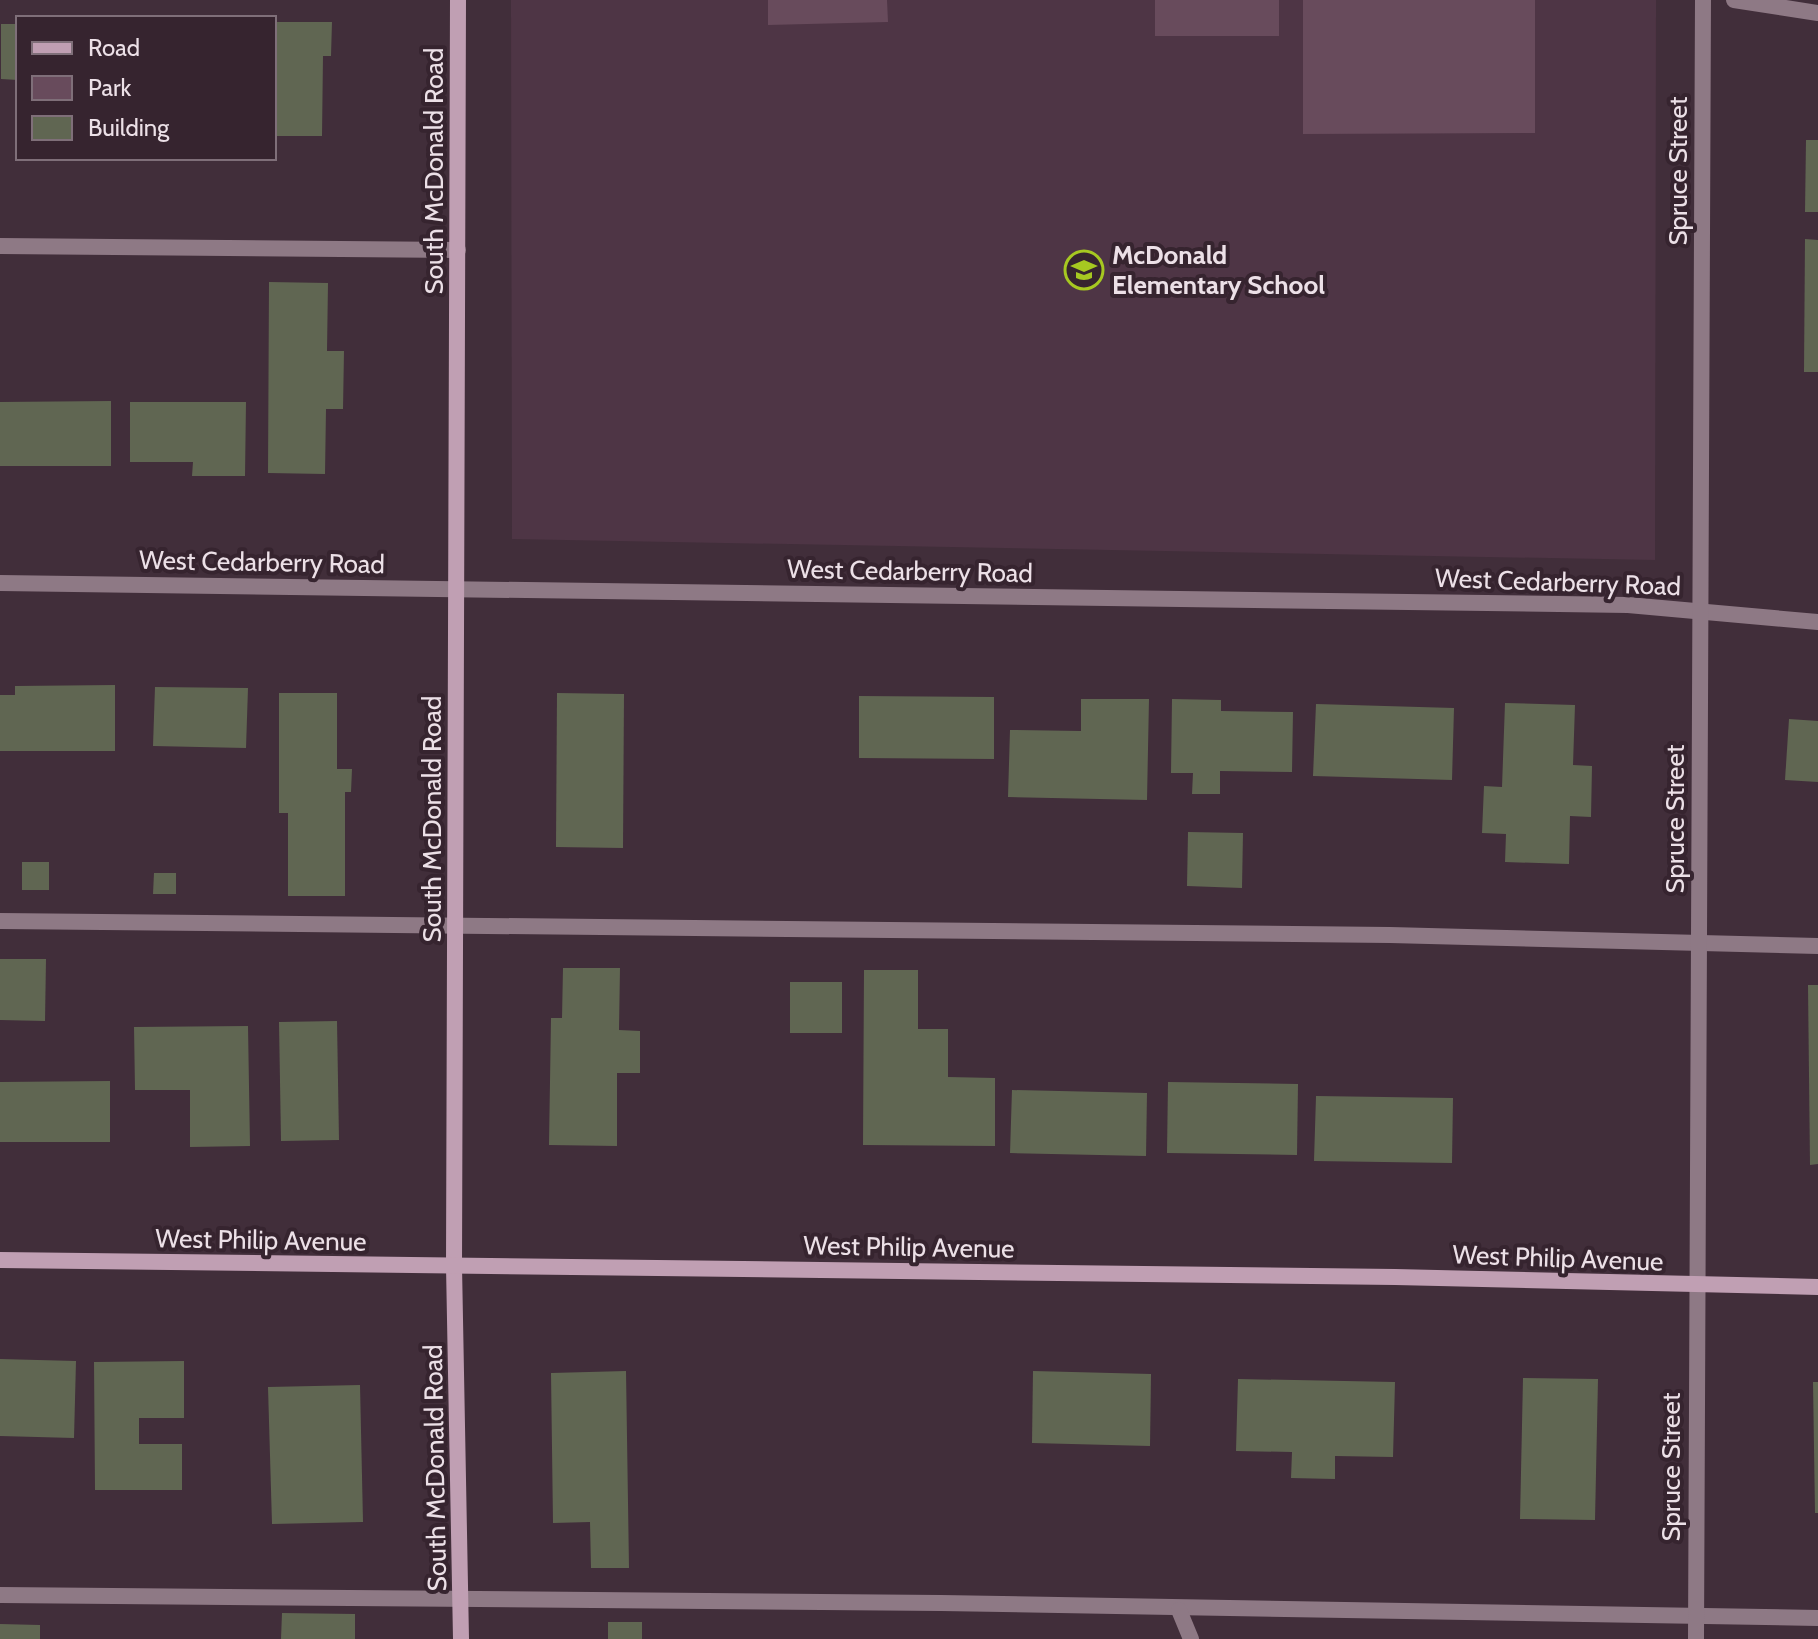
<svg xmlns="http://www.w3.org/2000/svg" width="1818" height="1639" viewBox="0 0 1818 1639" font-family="Cabin,sans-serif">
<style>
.built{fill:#4e3545}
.park{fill:#684b5c}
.building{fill:#606652}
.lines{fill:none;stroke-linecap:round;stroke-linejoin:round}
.lane{stroke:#8e7985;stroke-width:16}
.street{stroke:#8e7985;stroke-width:16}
.secondary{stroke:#c09fb3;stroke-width:16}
.labels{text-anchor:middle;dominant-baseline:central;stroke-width:8;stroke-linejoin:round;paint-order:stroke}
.street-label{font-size:26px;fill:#ece0e7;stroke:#36242f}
.poi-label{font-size:26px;font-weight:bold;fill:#ece0e7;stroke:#36242f;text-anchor:start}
</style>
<rect width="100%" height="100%" fill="#412e3a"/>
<!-- built -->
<path class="built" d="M 511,0 L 1656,0 L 1655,560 L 512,539 Z"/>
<!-- park -->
<g class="park">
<path d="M 768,0 L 887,0 L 888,22 L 768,25 Z"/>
<rect x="1155" y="0" width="124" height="36"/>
<path d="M 1303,0 L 1535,0 L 1535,133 L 1303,134 Z"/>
</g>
<!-- building -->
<g class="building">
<path d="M 274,22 L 332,22 L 331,56 L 323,56 L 322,136 L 274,136 Z"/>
<path d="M 1,24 L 18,24 L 18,80 L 1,79 Z"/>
<path d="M 1806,140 L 1818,140 L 1818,212 L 1805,212 Z"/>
<path d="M 1805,239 L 1818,240 L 1818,372 L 1804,372 Z"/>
<path d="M 269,282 L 328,283 L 327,351 L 344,351 L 343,409 L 326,409 L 325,474 L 268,473 Z"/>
<path d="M 111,401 L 111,466 L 0,466 L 0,402 Z"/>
<path d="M 130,402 L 246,402 L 245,476 L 192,476 L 193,462 L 130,462 Z"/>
<path d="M 115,685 L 115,751 L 0,751 L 0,695 L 15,695 L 15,686 Z"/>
<path d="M 155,687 L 248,688 L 246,748 L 153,746 Z"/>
<path d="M 279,693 L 337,693 L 337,769 L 352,769 L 351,792 L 345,792 L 345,896 L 288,896 L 288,813 L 279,813 Z"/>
<path d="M 557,693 L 624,694 L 623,848 L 556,847 Z"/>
<path d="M 859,696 L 994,697 L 994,759 L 859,758 Z"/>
<path d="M 1081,699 L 1149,699 L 1147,800 L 1008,797 L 1010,730 L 1081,731 Z"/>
<path d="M 1172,699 L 1221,700 L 1221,711 L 1293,712 L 1292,772 L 1220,771 L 1220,794 L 1192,794 L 1193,773 L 1171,773 Z"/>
<path d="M 1505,703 L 1575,705 L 1573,765 L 1592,766 L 1591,817 L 1570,816 L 1569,864 L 1505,862 L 1506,834 L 1482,833 L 1484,786 L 1502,787 Z"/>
<path d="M 1316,704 L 1454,708 L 1452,780 L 1313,776 Z"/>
<path d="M 1789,719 L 1818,721 L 1818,782 L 1785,780 Z"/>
<path d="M 1188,832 L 1243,833 L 1242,888 L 1187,886 Z"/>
<rect x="22" y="862" width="27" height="28"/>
<path d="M 154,873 L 176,873 L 176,894 L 153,894 Z"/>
<path d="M 0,959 L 46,959 L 45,1021 L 0,1020 Z"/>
<path d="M 563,968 L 620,968 L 619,1030 L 640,1031 L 640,1073 L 617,1073 L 617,1146 L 549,1145 L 551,1018 L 562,1018 Z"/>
<path d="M 864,970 L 918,970 L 918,1029 L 948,1029 L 948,1077 L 995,1078 L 995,1146 L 863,1145 Z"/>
<rect x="790" y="982" width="52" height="51"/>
<path d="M 1808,985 L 1818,985 L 1818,1164 L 1810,1165 Z"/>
<path d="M 337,1021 L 339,1140 L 281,1141 L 279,1022 Z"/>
<path d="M 248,1026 L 250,1146 L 190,1147 L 190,1090 L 135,1090 L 134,1027 Z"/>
<path d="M 110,1081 L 110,1142 L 0,1142 L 0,1082 Z"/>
<path d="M 1168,1082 L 1298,1084 L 1297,1155 L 1167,1153 Z"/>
<path d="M 1012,1090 L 1147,1093 L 1146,1156 L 1010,1153 Z"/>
<path d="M 1316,1096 L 1453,1098 L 1452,1163 L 1314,1161 Z"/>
<path d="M 0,1359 L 76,1361 L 74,1438 L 0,1436 Z"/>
<path d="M 184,1361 L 184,1418 L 139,1418 L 139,1444 L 182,1444 L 182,1490 L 95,1490 L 94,1362 Z"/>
<path d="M 626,1371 L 629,1568 L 591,1568 L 590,1522 L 553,1523 L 551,1373 Z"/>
<path d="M 1033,1371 L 1151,1374 L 1150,1446 L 1032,1443 Z"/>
<path d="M 1523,1378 L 1598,1379 L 1595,1520 L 1520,1519 Z"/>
<path d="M 1238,1379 L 1395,1382 L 1393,1457 L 1335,1456 L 1335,1479 L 1291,1478 L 1292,1452 L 1236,1451 Z"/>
<path d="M 1813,1382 L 1818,1382 L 1818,1513 L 1815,1513 Z"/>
<path d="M 360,1385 L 363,1522 L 272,1524 L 268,1387 Z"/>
<path d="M 282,1613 L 355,1614 L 355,1639 L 281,1639 Z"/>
<rect x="608" y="1622" width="34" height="17"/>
<path d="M 0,1624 L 40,1625 L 40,1639 L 0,1639 Z"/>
</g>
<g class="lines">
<!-- lane -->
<g class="lane">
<path d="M 0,246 L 458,250"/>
<path d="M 0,921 L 1390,935 L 1818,946"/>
<path d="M 0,1595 L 941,1603 L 1818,1618"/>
<path d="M 1179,1610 L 1191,1639"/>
</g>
<!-- street -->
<g class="street">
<path d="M 1734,0 L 1818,13"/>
<path d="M 0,583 L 1628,605 L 1818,622"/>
<path d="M 1696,1639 L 1703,0"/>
</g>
<!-- secondary -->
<g class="secondary">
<path d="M 458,0 L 454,1266 L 461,1639"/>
<path d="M 0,1260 L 1395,1277 L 1818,1287"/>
</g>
</g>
<!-- icons -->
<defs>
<g id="school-ring" transform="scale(2)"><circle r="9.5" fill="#36242f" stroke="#a6c821" stroke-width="1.5"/><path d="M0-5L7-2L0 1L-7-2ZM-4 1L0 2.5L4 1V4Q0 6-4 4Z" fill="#a6c821"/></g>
</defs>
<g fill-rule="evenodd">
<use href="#school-ring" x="1084" y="270"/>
</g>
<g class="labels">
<!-- street labels -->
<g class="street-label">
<text transform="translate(434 171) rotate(-90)">South McDonald Road</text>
<text transform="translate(1678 171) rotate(-90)">Spruce Street</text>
<text transform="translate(262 562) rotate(1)">West Cedarberry Road</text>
<text transform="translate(910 571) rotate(1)">West Cedarberry Road</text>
<text transform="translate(1558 582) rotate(2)">West Cedarberry Road</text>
<text transform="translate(432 819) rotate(-90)">South McDonald Road</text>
<text transform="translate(1675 819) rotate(-90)">Spruce Street</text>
<text transform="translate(261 1240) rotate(1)">West Philip Avenue</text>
<text transform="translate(909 1247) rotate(1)">West Philip Avenue</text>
<text transform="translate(1558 1258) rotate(2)">West Philip Avenue</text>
<text transform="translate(1671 1467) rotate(-90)">Spruce Street</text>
<text transform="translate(435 1468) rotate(-91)">South McDonald Road</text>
</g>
<!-- poi labels -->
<g class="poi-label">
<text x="1112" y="255">McDonald<tspan x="1112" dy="30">Elementary School</tspan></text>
</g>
</g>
<!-- legend -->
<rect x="16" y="16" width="260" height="144" fill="#36242f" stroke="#7f6f79" stroke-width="2"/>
<rect x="32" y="42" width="40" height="12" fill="#c09fb3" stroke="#7f6f79" stroke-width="2"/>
<text x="88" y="56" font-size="24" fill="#ece0e7">Road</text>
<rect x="32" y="76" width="40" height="24" fill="#684b5c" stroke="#7f6f79" stroke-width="2"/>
<text x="88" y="96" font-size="24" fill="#ece0e7">Park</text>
<rect x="32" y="116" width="40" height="24" fill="#606652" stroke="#7f6f79" stroke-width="2"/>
<text x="88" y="136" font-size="24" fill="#ece0e7">Building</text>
</svg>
